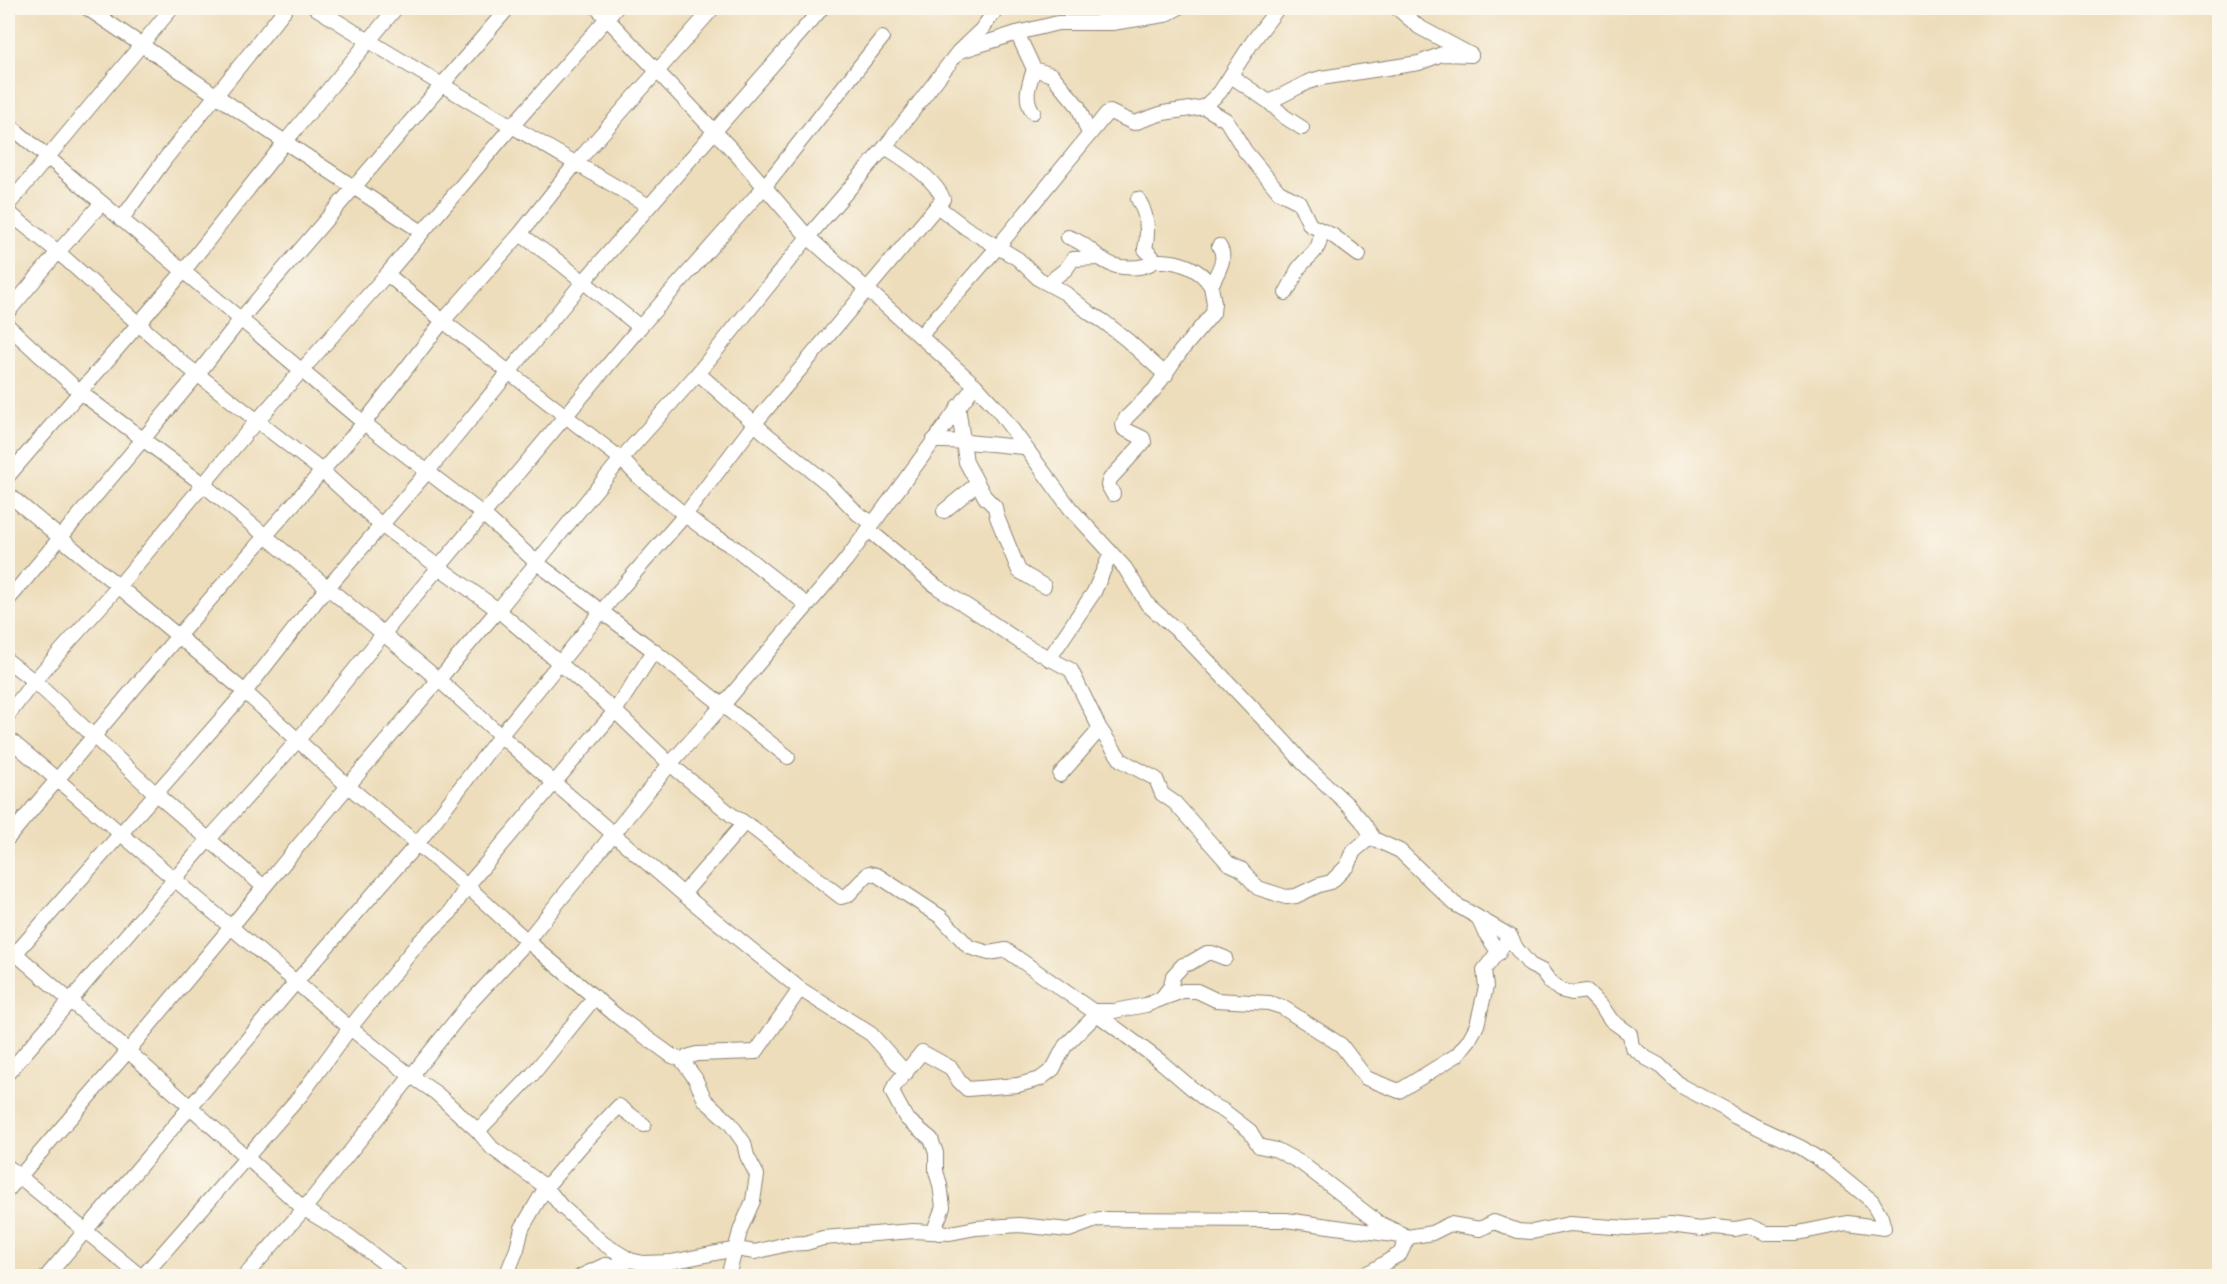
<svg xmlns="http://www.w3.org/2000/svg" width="2227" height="1284" viewBox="0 0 2227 1284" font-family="Mali,sans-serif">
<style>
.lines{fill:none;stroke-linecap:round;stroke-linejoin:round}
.minor-casing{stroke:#8c8473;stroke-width:16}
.minor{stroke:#fff;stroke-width:14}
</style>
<rect width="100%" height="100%" fill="#fbf7ec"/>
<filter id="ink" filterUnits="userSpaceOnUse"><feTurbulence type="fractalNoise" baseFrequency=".0167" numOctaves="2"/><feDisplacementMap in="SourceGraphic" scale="12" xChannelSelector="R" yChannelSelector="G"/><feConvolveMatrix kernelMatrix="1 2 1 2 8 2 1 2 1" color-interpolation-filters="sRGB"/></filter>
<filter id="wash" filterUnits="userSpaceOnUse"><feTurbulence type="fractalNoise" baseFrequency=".008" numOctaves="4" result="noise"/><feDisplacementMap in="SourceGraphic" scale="24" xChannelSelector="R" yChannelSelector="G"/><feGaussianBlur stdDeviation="1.35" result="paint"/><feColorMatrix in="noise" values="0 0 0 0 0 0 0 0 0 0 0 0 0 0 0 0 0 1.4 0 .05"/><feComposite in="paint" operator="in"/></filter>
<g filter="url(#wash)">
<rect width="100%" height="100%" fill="#edddbb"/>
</g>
<g filter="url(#ink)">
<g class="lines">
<!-- minor casing -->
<g class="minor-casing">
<g id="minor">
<path d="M 87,8 L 285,142 L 422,232"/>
<path d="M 316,8 C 425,77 538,141 649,206"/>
<path d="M 1099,8 L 1112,23"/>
<path d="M 1397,8 L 1419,27 L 1471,55"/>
<path d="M 1017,33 L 1034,69 L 1052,75 L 1078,106 L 1089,134"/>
<path d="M 960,51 L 1017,33 L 1058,23 L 1112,23 L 1165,15 L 1178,8"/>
<path d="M 1231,76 L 1269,102 L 1308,82 L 1321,78 L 1419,63 L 1442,54 L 1471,55"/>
<path d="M 1269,102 L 1285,117 L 1302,128"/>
<path d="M 1204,107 L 1226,120 L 1245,151 L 1279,192 L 1299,202 L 1310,225 L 1332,235 L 1359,255"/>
<path d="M 1033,112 C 1023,97 1029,85 1034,69"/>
<path d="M 8,124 L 364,423 L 484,515 L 537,563 L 654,651 L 788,757"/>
<path d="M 1138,199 C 1148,215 1149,231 1145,249 L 1156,261"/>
<path d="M 8,205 L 172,8"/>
<path d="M 937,206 L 966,228 L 1018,259 L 1039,279 L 1065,293 L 1091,314 L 1103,321 L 1127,340 L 1166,375"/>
<path d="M 8,212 L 58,252 L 179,360 L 322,471 L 381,525 L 498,610 L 615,711 L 670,764 L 733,816 L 753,828 L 841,897 L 848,895 L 869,873 L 877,875 L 941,917 L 969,947 L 989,953 L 1006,950 L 1093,1011 L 1114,1011 L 1146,1005 L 1161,999 L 1171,986 L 1173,976 L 1183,965 L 1190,963 L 1207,953 L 1212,953 L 1225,958"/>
<path d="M 121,220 L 165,159 L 286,8"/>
<path d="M 520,234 L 559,262 L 640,327"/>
<path d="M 1068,237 C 1089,243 1098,262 1116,266 C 1124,268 1137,268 1144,266 C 1149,265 1153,261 1157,261 C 1178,260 1200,268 1211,286 C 1217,272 1228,259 1219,246"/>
<path d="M 387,274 L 443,321 L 621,459 L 640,478 L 685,515 L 708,532 L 735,548 L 807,605"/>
<path d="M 1048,283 L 1066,269 L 1073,259 L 1100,258"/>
<path d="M 1286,293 C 1290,286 1294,279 1297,271 C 1306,255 1322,254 1320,231"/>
<path d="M 8,312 L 58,252 L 101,204"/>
<path d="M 8,326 L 80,392 L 204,485 L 439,680 L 530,762 L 683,894 L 800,989 L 871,1034 L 906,1073"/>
<path d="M 920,336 L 997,248 L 1107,113 L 1110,112 L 1134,123 L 1163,113 L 1204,107 L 1220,92 L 1253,41 L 1278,8"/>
<path d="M 698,373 L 765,433 L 832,487 L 858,514 L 873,523"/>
<path d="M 958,406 L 966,462 L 985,497 L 995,507 L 997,517 L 1019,571 L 1044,586"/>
<path d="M 933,441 C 963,440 994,445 1024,447"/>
<path d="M 8,476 L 183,272 L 285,142 L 396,8"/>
<path d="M 8,494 L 245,692 L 348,786 L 467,886 L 450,913 L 419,942 L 350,1028 L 301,1095 L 143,1276"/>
<path d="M 1113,494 L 1108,485 L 1110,479 L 1144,442 L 1143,438 L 1124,429 L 1123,424 L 1126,418 L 1155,389 L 1180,352 L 1213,313 L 1214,303 L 1211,286"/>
<path d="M 944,511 L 977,484"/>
<path d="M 869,530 L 937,587 L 979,614 L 1023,644 L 1071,670 L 1100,729 L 1121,760 L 1156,779 L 1162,794 L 1175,803 L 1228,863 L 1241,869 L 1258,888 L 1286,897 L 1296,896 L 1319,885 L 1331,882 L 1347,866 L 1354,851 L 1366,841 L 1374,839"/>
<path d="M 8,600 L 197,375 L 240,320 L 508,8"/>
<path d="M 654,651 L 615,711 L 467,886 L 526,940 L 618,1017 L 672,1056 L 681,1059 L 697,1054 L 756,1052 L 800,989"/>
<path d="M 1049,659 L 1094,592 L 1111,553"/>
<path d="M 8,661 L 34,681 L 156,794 L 264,887"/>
<path d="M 8,715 L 34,681 L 118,587 L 248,431 L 387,274 L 513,125 L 616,8"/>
<path d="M 8,738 L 350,1028 L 411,1076 L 436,1093 L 478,1131 L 492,1148 L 546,1187 L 561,1206 L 604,1244 L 630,1260 L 643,1263 L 671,1262 L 736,1249 L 755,1252 L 787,1244 L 806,1243 L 823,1238 L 913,1231 L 950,1233 L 976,1228 L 1019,1225 L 1069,1230 L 1099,1219 L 1286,1220 L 1408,1237 L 1432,1233 L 1450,1224 L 1480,1229 L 1494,1222 L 1518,1231 L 1532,1232 L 1569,1224 L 1628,1228 L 1670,1225 L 1701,1229 L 1714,1227 L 1735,1229 L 1750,1226 L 1766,1233 L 1798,1233 L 1847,1223 L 1884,1228 L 1881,1217 L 1872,1201 L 1829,1166 L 1802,1148 L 1736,1117 L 1725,1109 L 1681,1086 L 1659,1065 L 1646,1058 L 1632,1047 L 1630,1034 L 1611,1020 L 1603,1008 L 1587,991 L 1572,993 L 1560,990 L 1550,982 L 1542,971 L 1530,965 L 1516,948 L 1510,936 L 1455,904 L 1400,851 L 1374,839 L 1362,821 L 1348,805 L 1304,764 L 1285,742 L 1186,638 L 1148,605 L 1125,568 L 1070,508 L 998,410 L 975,385 L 808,237 L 737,155 L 597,8"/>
<path d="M 1060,775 L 1100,729"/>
<path d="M 8,838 L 178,636 L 364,423 L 443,321 L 520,234 L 576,163 L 713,8"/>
<path d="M 683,894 L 740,828 L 742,821"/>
<path d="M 1479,920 L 1484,931 L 1499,953"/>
<path d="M 8,947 L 128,1051 L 304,1209 L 349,1236 L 401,1276"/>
<path d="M 8,962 L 245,692 L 317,600 L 428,471 L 578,288 L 822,8"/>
<path d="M 1161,999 L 1183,991 L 1197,991 L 1216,1000 L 1269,1003 L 1282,1007 L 1341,1045 L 1366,1078 L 1399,1091 L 1457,1055 L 1469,1040 L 1477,1025 L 1486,987 L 1484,970 L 1510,936"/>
<path d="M 1093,1011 L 1160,1061 L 1209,1103 L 1224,1111 L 1250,1131 L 1259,1146 L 1277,1150 L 1301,1163 L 1379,1223 L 1408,1237 L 1400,1254 C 1386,1261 1374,1272 1359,1276"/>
<path d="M 681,1059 L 695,1078 L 705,1100 L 730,1123 L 744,1143 L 747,1156 L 757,1175 L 753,1201 L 741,1228 L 728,1276"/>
<path d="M 8,1073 L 209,839 L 298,740 L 393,622 L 640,327 L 765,186 L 882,38"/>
<path d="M 478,1131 L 532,1075 L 595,997"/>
<path d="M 8,1167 L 140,1276"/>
<path d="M 8,1190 L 128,1051 L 348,786 L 498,610 L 621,459 L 698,373 L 808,237 L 885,147 L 958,52 L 982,29 L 997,8"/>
<path d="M 939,1233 L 936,1225 L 943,1207 L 940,1185 L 936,1171 L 936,1153 L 931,1139 L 906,1118 L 892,1092 L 895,1085 L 922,1052 L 951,1068 L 959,1081 L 967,1089 L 1018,1085 L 1040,1079 L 1053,1069 L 1065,1046 L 1097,1014"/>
<path d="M 643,1263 L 652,1267 L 660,1276"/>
<path d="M 47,1276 L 296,982 L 417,844 L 500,736 L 611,600 L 685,515 L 755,423 L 943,199 C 936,180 903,158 885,147"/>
<path d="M 245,1276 L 304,1209 L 469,1004 L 521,948 L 670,764 L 723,705 L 846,560 L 975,385"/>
<path d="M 506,1276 L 517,1249 L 522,1228 L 546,1187 L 581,1146 L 619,1106 L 644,1125"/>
<path d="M 581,1276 L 605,1265 L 619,1266 L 630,1260"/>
</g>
</g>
<!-- minor -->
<use href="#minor" class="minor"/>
</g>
</g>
<!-- margin -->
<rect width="2227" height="1284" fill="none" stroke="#fbf7ec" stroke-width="30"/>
</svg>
